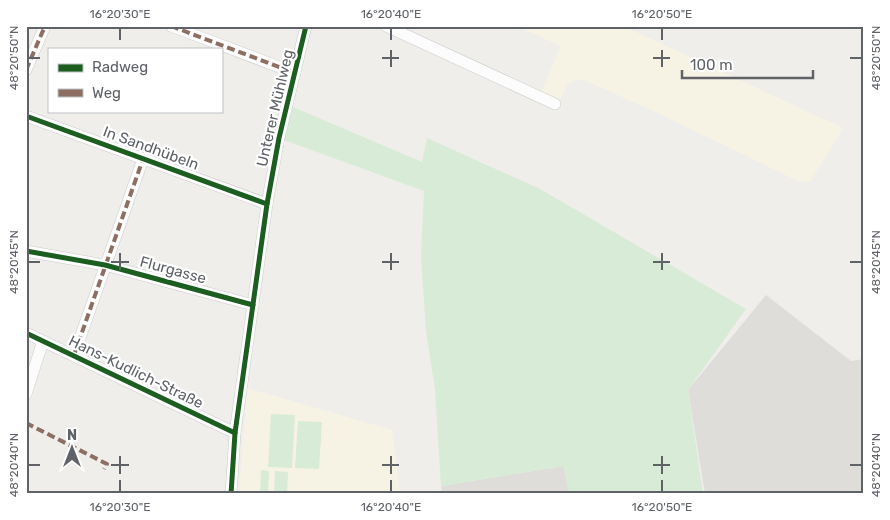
<svg xmlns="http://www.w3.org/2000/svg" width="890" height="520" viewBox="0 0 890 520" font-family="Rubik,sans-serif">
<style>
.commercial{fill:#f7f3e4}
.industrial{fill:#dfddda}
.green{fill:#d8ebd6}
.lines{fill:none;stroke-linecap:round;stroke-linejoin:round}
.minor-casing{stroke:#cbcccc;stroke-width:12}
.minor{stroke:#fdfcfc;stroke-width:11}
.quiet{stroke:#8d6e63;stroke-width:4;stroke-dasharray:8 4;stroke-linecap:butt}
.cycleway-casing{stroke:#fff;stroke-width:8}
.cycleway{stroke:#1b5e20;stroke-width:5}
.ticks{fill:none;stroke:#5f6368;stroke-width:2}
.labels{text-anchor:middle;dominant-baseline:central;stroke-width:4.5;stroke-linejoin:round;paint-order:stroke}
.street-label{font-size:15px;fill:#5f6368;stroke:#fff}
.neatline{fill:none;stroke:#5f6368;stroke-width:2}
.ticks-label{font-size:12px;text-anchor:middle;fill:#5f6368}
</style>
<rect width="100%" height="100%" fill="#efeeea"/>
<!-- commercial -->
<g class="commercial">
<path d="M 516,26 L 623,26 L 843,128 L 810,182 L 798,181 L 660,114 L 582,79 L 568,83 L 559,102 L 541,93 L 561,46 Z"/>
<path d="M 247,388 L 392,430 L 400,494 L 239,494 Z"/>
</g>
<!-- industrial -->
<g class="industrial">
<path d="M 766,295 L 851,361 L 864,359 L 864,494 L 705,494 L 688,390 Z"/>
<path d="M 564,466 L 569,494 L 442,494 L 441,486 Z"/>
</g>
<!-- green -->
<g class="green">
<path d="M 293,107 L 422,162 L 427,138 L 540,189 L 746,309 L 688,390 L 703,494 L 569,494 L 564,466 L 441,486 L 435,389 L 426,331 L 421,257 L 424,191 L 284,140 Z"/>
<path d="M 271,414 L 295,415 L 292,468 L 268,467 Z"/>
<path d="M 298,421 L 322,422 L 319,469 L 295,468 Z"/>
<path d="M 261,470 L 269,471 L 268,494 L 260,494 Z"/>
<path d="M 275,471 L 288,472 L 287,494 L 274,494 Z"/>
</g>
<g class="lines">
<!-- minor casing -->
<g class="minor-casing">
<g id="minor">
<path d="M 171,26 L 295,73"/>
<path d="M 386,26 L 555,104"/>
<path d="M 26,70 L 45,26"/>
<path d="M 26,116 L 267,204"/>
<path d="M 26,251 L 105,265 L 253,305"/>
<path d="M 26,333 L 235,433"/>
<path d="M 74,355 L 143,159"/>
<path d="M 26,394 L 43,341"/>
<path d="M 231,494 L 235,433 L 267,204 L 279,138 L 306,26"/>
</g>
</g>
<!-- minor -->
<use href="#minor" class="minor"/>
<!-- quiet -->
<g class="quiet">
<path d="M 171,26 L 295,73"/>
<path d="M 26,70 L 45,26"/>
<path d="M 74,355 L 143,159"/>
<path d="M 26,423 L 107,464 L 104,469"/>
</g>
<!-- cycleway casing -->
<g class="cycleway-casing">
<g id="cycleway">
<path d="M 26,116 L 267,204"/>
<path d="M 26,251 L 105,265 L 253,305"/>
<path d="M 26,333 L 235,433"/>
<path d="M 231,494 L 235,433 L 267,204 L 279,138 L 306,26"/>
</g>
</g>
<!-- cycleway -->
<use href="#cycleway" class="cycleway"/>
</g>
<!-- ticks -->
<path class="ticks" d="M 120,28 L 120,40M 391,28 L 391,40M 662,28 L 662,40M 391,50 L 391,67M 662,50 L 662,67M 28,58 L 40,58M 382,58 L 399,58M 653,58 L 670,58M 850,58 L 862,58M 120,253 L 120,270M 391,253 L 391,270M 662,253 L 662,270M 28,262 L 40,262M 111,262 L 129,262M 382,262 L 399,262M 653,262 L 670,262M 850,262 L 862,262M 120,456 L 120,474M 391,456 L 391,474M 662,456 L 662,474M 28,465 L 40,465M 111,465 L 129,465M 382,465 L 399,465M 653,465 L 670,465M 850,465 L 862,465M 120,480 L 120,492M 391,480 L 391,492M 662,480 L 662,492"/>
<g class="labels">
<!-- street labels -->
<g class="street-label">
<text transform="translate(275 108) rotate(-77)">Unterer Mühlweg</text>
<text transform="translate(151 148) rotate(20)">In Sandhübeln</text>
<text transform="translate(173 270) rotate(15)">Flurgasse</text>
<text transform="translate(136 372) rotate(26)">Hans-Kudlich-Straße</text>
</g>
</g>
<!-- border -->
<rect width="890" height="520" fill="none" stroke="#ffffff" stroke-width="55"/>
<!-- legend -->
<rect x="48" y="48" width="175" height="65" fill="#ffffff" stroke="#bfc1c3"/>
<rect x="58" y="64" width="25" height="8" fill="#1b5e20" stroke="#bfc1c3"/>
<text x="92" y="72" font-size="15" fill="#5f6368">Radweg</text>
<rect x="58" y="89" width="25" height="8" fill="#8d6e63" stroke="#bfc1c3"/>
<text x="92" y="98" font-size="15" fill="#5f6368">Weg</text>
<!-- north arrow -->
<g transform="translate(72 448)" stroke="#ffffff" stroke-width="4" paint-order="stroke">
<path d="M0-4L9 19L0 12L-9 19Z" fill="#5f6368"/>
<text y="-8" font-size="14" font-weight="bold" text-anchor="middle" fill="#5f6368">N</text>
</g>
<!-- scale -->
<path d="M682 70v8h131v-8" fill="none" stroke="#5f6368" stroke-width="2.5"/>
<text x="690" y="70" font-size="15" fill="#5f6368" stroke="#ffffff" stroke-width="4" paint-order="stroke">100 m</text>
<rect x="28" y="28" width="834" height="464" class="neatline"/>
<g class="ticks-label">
<text x="120" y="18">16°20'30"E</text>
<text x="391" y="18">16°20'40"E</text>
<text x="662" y="18">16°20'50"E</text>
<text transform="translate(14 58) rotate(-90)" y="4">48°20'50"N</text>
<text transform="translate(876 58) rotate(-90)" y="4">48°20'50"N</text>
<text transform="translate(14 262) rotate(-90)" y="4">48°20'45"N</text>
<text transform="translate(876 262) rotate(-90)" y="4">48°20'45"N</text>
<text transform="translate(14 465) rotate(-90)" y="4">48°20'40"N</text>
<text transform="translate(876 465) rotate(-90)" y="4">48°20'40"N</text>
<text x="120" y="511">16°20'30"E</text>
<text x="391" y="511">16°20'40"E</text>
<text x="662" y="511">16°20'50"E</text>
</g>
</svg>
